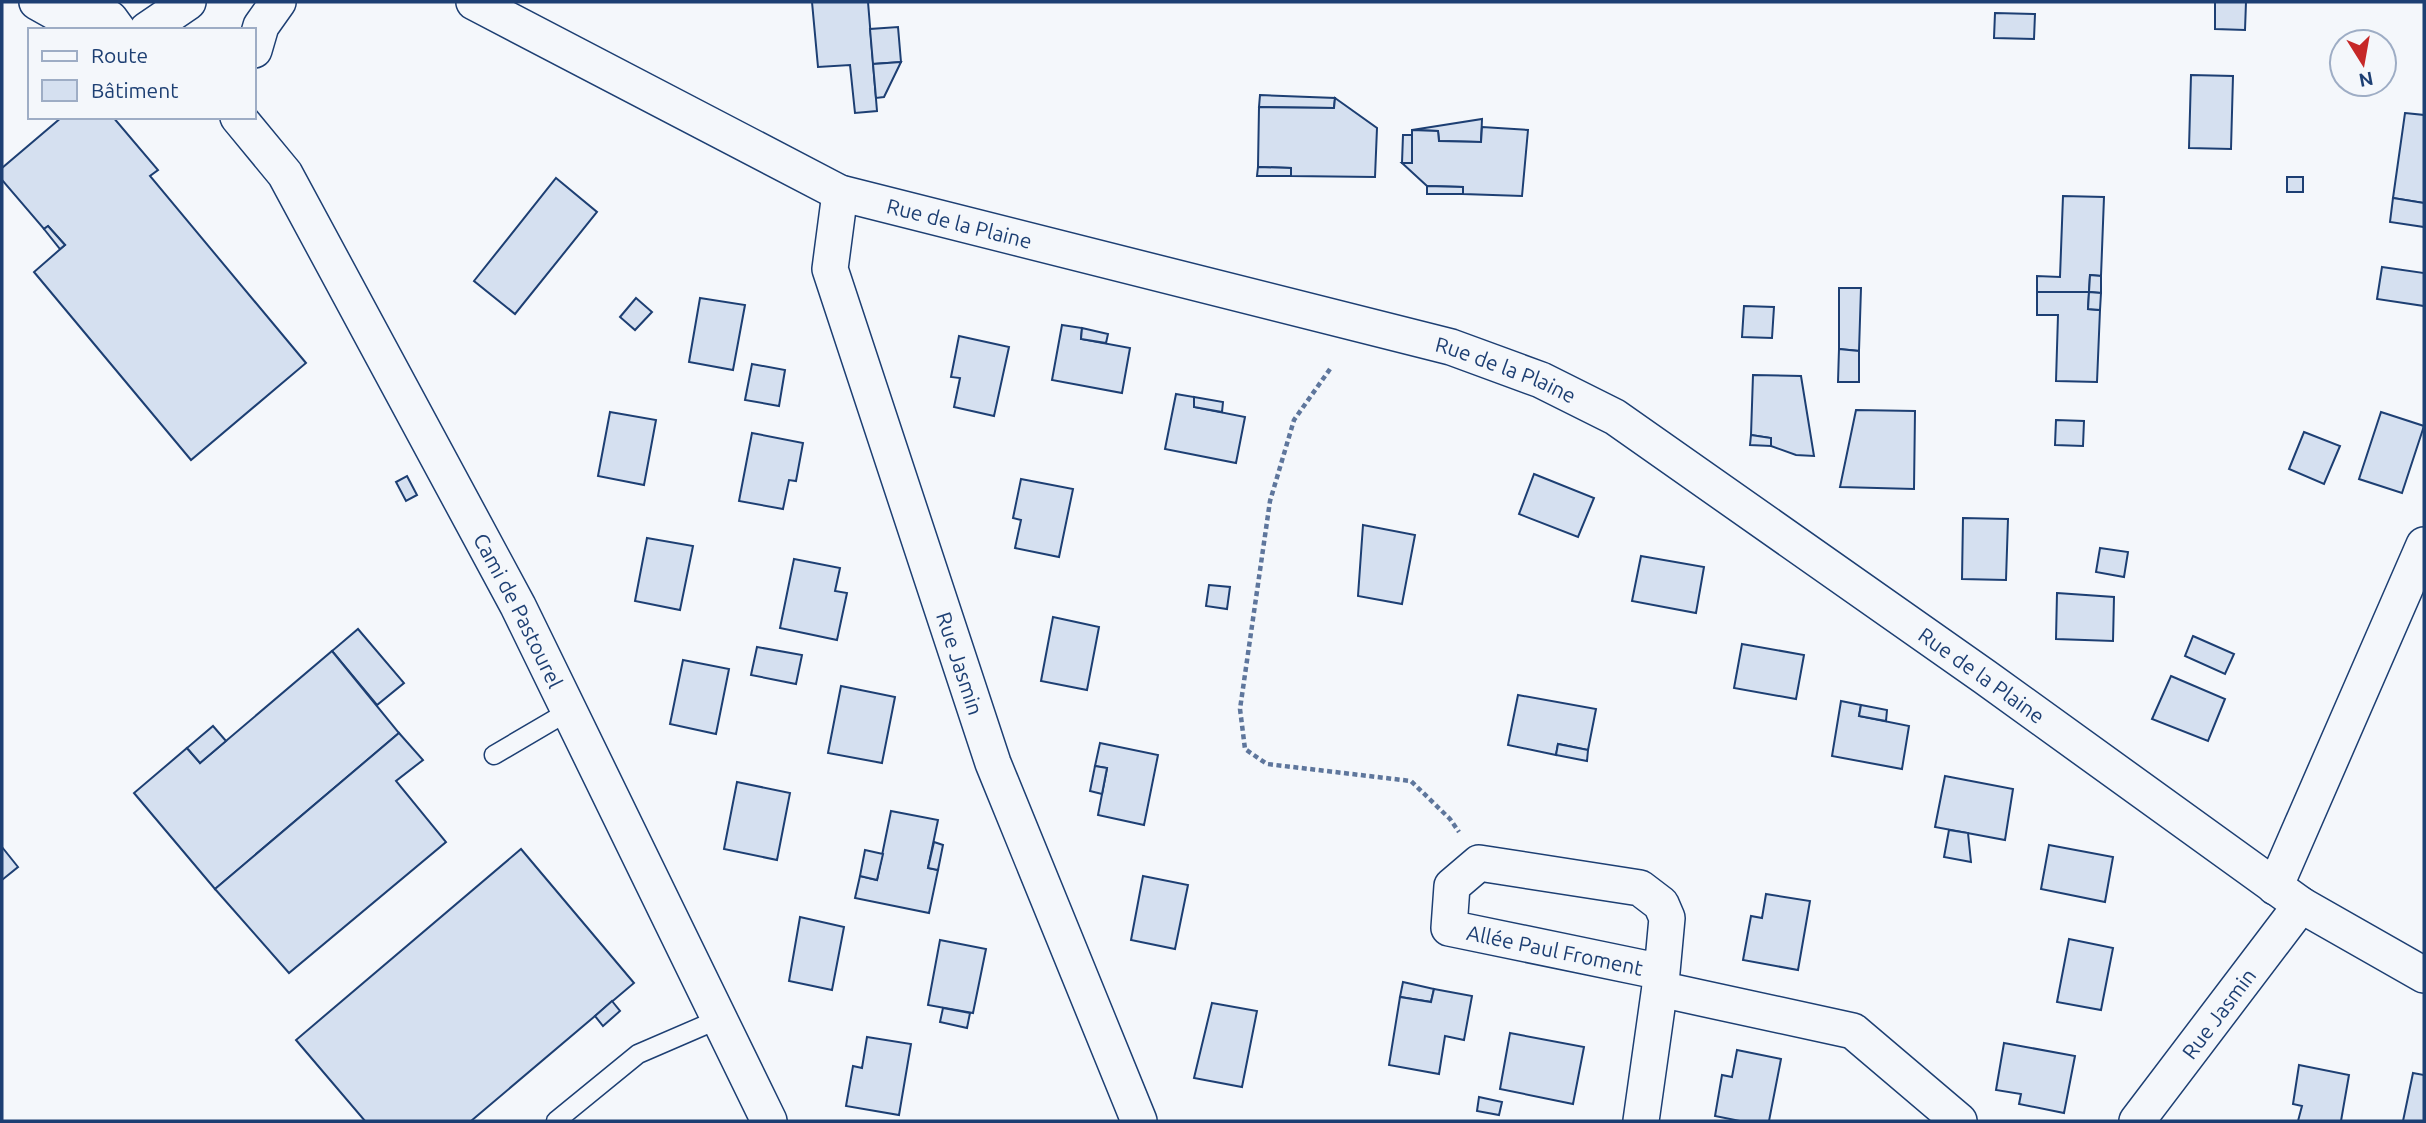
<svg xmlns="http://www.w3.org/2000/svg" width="2426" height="1123" viewBox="0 0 2426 1123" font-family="Ubuntu,sans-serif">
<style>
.building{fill:#d5e0f0;stroke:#1d3f73;stroke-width:2}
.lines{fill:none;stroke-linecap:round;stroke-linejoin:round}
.lane-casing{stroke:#1d3f73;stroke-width:21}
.street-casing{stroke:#1d3f73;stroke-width:38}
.path{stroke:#5e769c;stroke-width:4.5;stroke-dasharray:5 3.5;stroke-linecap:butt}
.lane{stroke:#f4f7fb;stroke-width:18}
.street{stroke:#f4f7fb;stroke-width:35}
.labels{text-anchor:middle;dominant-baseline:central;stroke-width:5;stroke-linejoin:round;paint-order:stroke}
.street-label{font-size:21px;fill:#1d3f73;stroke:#f4f7fb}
</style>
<rect width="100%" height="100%" fill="#f4f7fb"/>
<!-- building -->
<g class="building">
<path d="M 812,2 L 868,2 L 877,111 L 855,113 L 850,65 L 818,67 Z"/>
<path d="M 2215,2 L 2246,2 L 2245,30 L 2215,29 Z"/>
<path d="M 1995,13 L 2035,14 L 2034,39 L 1994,38 Z"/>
<path d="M 898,27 L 901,62 L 873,64 L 870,29 Z"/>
<path d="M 901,62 L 884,97 L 876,98 L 873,64 Z"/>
<path d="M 2191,75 L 2233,76 L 2231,149 L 2189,148 Z"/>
<path d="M 1260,95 L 1335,98 L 1334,108 L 1259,107 Z"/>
<path d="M 1335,98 L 1377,128 L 1375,177 L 1291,176 L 1291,168 L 1258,167 L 1259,107 L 1334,108 Z"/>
<path d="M 2405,113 L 2424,115 L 2424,203 L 2393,198 Z"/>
<path d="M 62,117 L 113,117 L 158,170 L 150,176 L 306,363 L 191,460 L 34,272 L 65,245 L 48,226 L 44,229 L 2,180 L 2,168 Z"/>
<path d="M 1482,119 L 1481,142 L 1439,141 L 1438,131 L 1412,130 Z"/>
<path d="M 1482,127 L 1528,130 L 1522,196 L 1463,194 L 1463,187 L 1427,186 L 1402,163 L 1412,163 L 1412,130 L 1438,131 L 1439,141 L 1481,142 Z"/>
<path d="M 1403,135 L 1412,135 L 1412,163 L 1402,163 Z"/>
<path d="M 1258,167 L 1291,168 L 1291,176 L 1257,176 Z"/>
<rect x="2287" y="177" width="16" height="15"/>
<path d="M 556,178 L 597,212 L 515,314 L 474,281 Z"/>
<path d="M 1427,186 L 1463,187 L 1463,194 L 1427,194 Z"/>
<path d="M 2063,196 L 2104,197 L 2101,276 L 2090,275 L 2089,292 L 2037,292 L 2037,276 L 2060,277 Z"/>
<path d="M 2393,198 L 2424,203 L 2424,227 L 2390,222 Z"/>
<path d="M 48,226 L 65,245 L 60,249 L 44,229 Z"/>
<path d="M 2382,267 L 2424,273 L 2424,306 L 2377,299 Z"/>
<path d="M 2090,275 L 2101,276 L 2101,293 L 2089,292 Z"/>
<path d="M 1839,288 L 1861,288 L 1859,351 L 1839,349 Z"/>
<path d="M 2037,292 L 2089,292 L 2088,309 L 2100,310 L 2097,382 L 2056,381 L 2058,315 L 2037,315 Z"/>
<path d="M 2089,292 L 2101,293 L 2100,310 L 2088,309 Z"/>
<path d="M 636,298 L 652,312 L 635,330 L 620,317 Z"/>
<path d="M 700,298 L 745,305 L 733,370 L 689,362 Z"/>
<path d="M 1744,306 L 1774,307 L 1772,338 L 1742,337 Z"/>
<path d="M 1062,325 L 1082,328 L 1081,339 L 1130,348 L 1122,393 L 1052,380 Z"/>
<path d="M 1082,328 L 1108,334 L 1106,343 L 1081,339 Z"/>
<path d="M 959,336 L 1009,347 L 994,416 L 954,407 L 960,378 L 951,377 Z"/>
<path d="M 1839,349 L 1859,351 L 1859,382 L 1838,382 Z"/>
<path d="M 752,364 L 785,370 L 779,406 L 745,400 Z"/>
<path d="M 1753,375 L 1801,376 L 1814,456 L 1796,455 L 1771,446 L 1771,438 L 1751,435 Z"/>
<path d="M 1176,394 L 1194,397 L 1194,407 L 1245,417 L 1236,463 L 1165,449 Z"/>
<path d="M 1194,397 L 1223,402 L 1222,412 L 1194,407 Z"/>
<path d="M 1856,410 L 1915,411 L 1914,489 L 1840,487 Z"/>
<path d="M 610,412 L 656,420 L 644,485 L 598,476 Z"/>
<path d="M 2381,412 L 2424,426 L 2402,493 L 2359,479 Z"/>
<path d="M 2056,420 L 2084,421 L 2083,446 L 2055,445 Z"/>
<path d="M 2304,432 L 2340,446 L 2324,484 L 2289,469 Z"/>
<path d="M 752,433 L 803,443 L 796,481 L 789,480 L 783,509 L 739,501 Z"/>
<path d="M 1751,435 L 1771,438 L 1771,446 L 1750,445 Z"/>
<path d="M 1534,474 L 1594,498 L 1578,537 L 1519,514 Z"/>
<path d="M 407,476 L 417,495 L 406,501 L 396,482 Z"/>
<path d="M 1021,479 L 1073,489 L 1059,557 L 1015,548 L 1021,520 L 1013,518 Z"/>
<path d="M 1963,518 L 2008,519 L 2006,580 L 1962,579 Z"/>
<path d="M 1363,525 L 1415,535 L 1402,604 L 1358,596 Z"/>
<path d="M 647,538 L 693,546 L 680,610 L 635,601 Z"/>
<path d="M 2100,548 L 2128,552 L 2124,577 L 2096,572 Z"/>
<path d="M 1641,556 L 1704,567 L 1696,613 L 1632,601 Z"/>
<path d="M 794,559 L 840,568 L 835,591 L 847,593 L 837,640 L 780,628 Z"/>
<path d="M 1209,585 L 1230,587 L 1227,609 L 1206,606 Z"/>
<path d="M 2057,593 L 2114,597 L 2113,641 L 2056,639 Z"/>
<path d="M 1053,617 L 1099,627 L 1087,690 L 1041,681 Z"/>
<path d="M 358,629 L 404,683 L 377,705 L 332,651 Z"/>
<path d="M 2193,636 L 2234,654 L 2225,674 L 2185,656 Z"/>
<path d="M 1742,644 L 1804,655 L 1796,699 L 1734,688 Z"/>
<path d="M 757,647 L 802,655 L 796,684 L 751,675 Z"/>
<path d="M 332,651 L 399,733 L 215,889 L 134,793 L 187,748 L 200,763 Z"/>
<path d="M 683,660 L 729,669 L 716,734 L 670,724 Z"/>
<path d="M 2171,676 L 2225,699 L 2208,741 L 2152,719 Z"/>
<path d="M 841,686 L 895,697 L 882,763 L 828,753 Z"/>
<path d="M 1518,695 L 1596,709 L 1588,750 L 1558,744 L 1556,755 L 1508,745 Z"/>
<path d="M 1841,701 L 1861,705 L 1859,716 L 1909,726 L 1902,769 L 1832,756 Z"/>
<path d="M 1861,705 L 1887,710 L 1886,721 L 1859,716 Z"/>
<path d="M 213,726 L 226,741 L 200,763 L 187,748 Z"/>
<path d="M 399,733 L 423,760 L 396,781 L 446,842 L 289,973 L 215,889 Z"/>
<path d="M 1100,743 L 1158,755 L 1144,825 L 1098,815 L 1107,768 L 1095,766 Z"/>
<path d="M 1558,744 L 1588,750 L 1587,761 L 1556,755 Z"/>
<path d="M 1095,766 L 1107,768 L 1102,794 L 1090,791 Z"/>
<path d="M 1945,776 L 2013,789 L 2005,840 L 1935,827 Z"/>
<path d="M 737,782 L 790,793 L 777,860 L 724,849 Z"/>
<path d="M 891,811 L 938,820 L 928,868 L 938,870 L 929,913 L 855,898 L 860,876 L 877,880 Z"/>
<path d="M 1949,830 L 1968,833 L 1971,862 L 1944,857 Z"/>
<path d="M 934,842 L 943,845 L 938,870 L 928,868 Z"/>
<path d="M 2049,845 L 2113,857 L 2105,902 L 2041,889 Z"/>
<path d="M 2,847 L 18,867 L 2,880 Z"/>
<path d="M 521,849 L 634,983 L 471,1121 L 365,1121 L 296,1040 Z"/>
<path d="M 865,850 L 883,854 L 877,880 L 860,876 Z"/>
<path d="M 1143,876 L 1188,885 L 1175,949 L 1131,940 Z"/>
<path d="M 1766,894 L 1810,901 L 1798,970 L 1743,960 L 1751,916 L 1762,918 Z"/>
<path d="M 800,917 L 844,927 L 832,990 L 789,981 Z"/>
<path d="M 2069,939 L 2113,948 L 2101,1010 L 2057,1002 Z"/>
<path d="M 940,940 L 986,949 L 973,1013 L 928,1005 Z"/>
<path d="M 1403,982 L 1434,989 L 1431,1002 L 1400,997 Z"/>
<path d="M 1434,989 L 1472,996 L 1464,1040 L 1445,1036 L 1439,1074 L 1389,1065 L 1400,997 L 1431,1002 Z"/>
<path d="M 612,1001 L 620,1011 L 603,1026 L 595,1016 Z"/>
<path d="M 1212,1003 L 1257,1011 L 1242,1087 L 1194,1078 Z"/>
<path d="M 943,1008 L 970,1013 L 967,1028 L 940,1022 Z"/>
<path d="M 1510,1033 L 1584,1047 L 1573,1104 L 1500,1089 Z"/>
<path d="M 867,1037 L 911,1044 L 899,1115 L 846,1106 L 853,1066 L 862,1068 Z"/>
<path d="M 2004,1043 L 2075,1056 L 2064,1113 L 2019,1104 L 2021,1094 L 1996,1090 Z"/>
<path d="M 1737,1050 L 1781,1059 L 1769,1121 L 1740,1121 L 1715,1116 L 1722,1075 L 1732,1077 Z"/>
<path d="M 2299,1065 L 2349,1075 L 2341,1121 L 2298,1121 L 2302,1106 L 2293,1104 Z"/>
<path d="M 2413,1073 L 2424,1075 L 2424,1121 L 2403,1121 Z"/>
<path d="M 1479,1097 L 1502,1102 L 1499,1115 L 1477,1111 Z"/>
</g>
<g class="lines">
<!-- lane casing -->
<g class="lane-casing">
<g id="lane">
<path d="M 494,755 L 569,711"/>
<path d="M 556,1121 L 638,1054 L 719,1019"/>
</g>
</g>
<!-- street casing -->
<g class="street-casing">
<g id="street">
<path d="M 37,2 L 87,30"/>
<path d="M 85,2 L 110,19 L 118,30"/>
<path id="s1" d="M 474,2 L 840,193 L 1451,347 L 1541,380 L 1615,417 L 1985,677 L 2301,905 L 2424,975"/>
<path d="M 147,30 L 188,2"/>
<path d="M 254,50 L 261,26 L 278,2"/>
<path id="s2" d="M 238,117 L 285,174 L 518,606 L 769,1121"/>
<path id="s3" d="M 840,193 L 830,269 L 993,763 L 1139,1121"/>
<path d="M 2275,887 L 2424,545"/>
<path d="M 1660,989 L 1853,1031 L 1959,1121"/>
<path id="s4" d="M 1641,1121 L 1662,972 L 1667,918 L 1661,904 L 1640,888 L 1479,863 L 1452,886 L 1449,928 L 1662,972"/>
<path id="s5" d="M 2137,1121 L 2301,905"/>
</g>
</g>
<!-- path -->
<path class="path" d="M 1330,369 L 1294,420 L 1270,501 L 1240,709 L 1245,749 L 1267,764 L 1411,781 L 1450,819 L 1459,832"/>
<!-- lane -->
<use href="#lane" class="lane"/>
<!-- street -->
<use href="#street" class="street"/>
</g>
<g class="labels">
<!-- street labels -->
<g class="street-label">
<text stroke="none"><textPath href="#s1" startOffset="536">Rue de la Plaine</textPath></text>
<text stroke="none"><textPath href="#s1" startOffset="1102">Rue de la Plaine</textPath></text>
<text stroke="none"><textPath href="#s2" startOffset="569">Cami de Pastourel</textPath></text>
<text stroke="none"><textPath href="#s3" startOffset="492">Rue Jasmin</textPath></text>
<text stroke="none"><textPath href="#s1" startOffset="1670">Rue de la Plaine</textPath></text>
<text stroke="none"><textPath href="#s4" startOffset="595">Allée Paul Froment</textPath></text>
<text stroke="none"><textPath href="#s5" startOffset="135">Rue Jasmin</textPath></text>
</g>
</g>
<!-- border -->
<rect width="2426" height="1123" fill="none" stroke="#1d3f73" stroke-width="7"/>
<!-- legend -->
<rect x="28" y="28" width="228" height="91" fill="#f4f7fb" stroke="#9eadc5" stroke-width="2"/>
<rect x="42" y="51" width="35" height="10" fill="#f4f7fb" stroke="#9eadc5" stroke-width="2"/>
<text x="91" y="63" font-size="21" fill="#1d3f73">Route</text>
<rect x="42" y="80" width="35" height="21" fill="#d5e0f0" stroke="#9eadc5" stroke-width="2"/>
<text x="91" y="98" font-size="21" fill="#1d3f73">Bâtiment</text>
<!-- north arrow -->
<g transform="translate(2363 63) rotate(169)"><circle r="33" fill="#f4f7fb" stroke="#9eadc5" stroke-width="2"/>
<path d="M0-5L12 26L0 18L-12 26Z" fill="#c62828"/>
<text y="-10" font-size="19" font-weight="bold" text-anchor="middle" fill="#1d3f73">N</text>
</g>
</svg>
